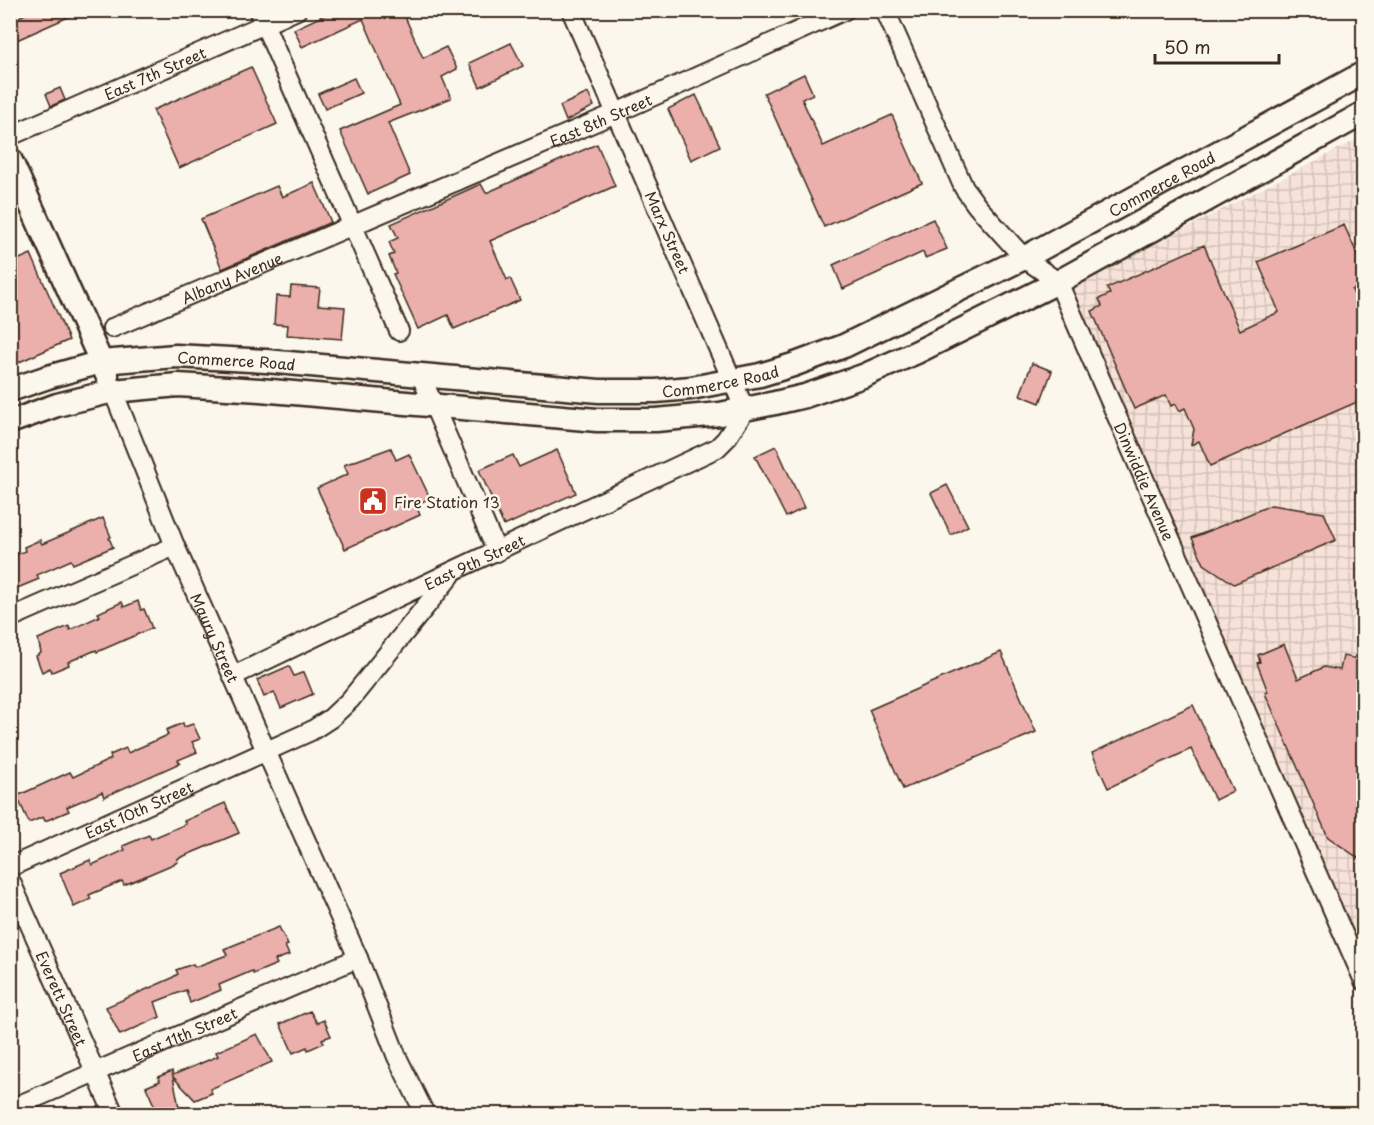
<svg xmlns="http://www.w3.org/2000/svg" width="1374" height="1125" viewBox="0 0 1374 1125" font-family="'Playpen Sans',sans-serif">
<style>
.industrial{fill:url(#industrial-grid)}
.building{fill:#ebb0ab;stroke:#3b2a1e;stroke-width:1.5}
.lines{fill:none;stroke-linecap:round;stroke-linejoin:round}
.minor-casing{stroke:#3b2a1e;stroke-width:22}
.major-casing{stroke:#3b2a1e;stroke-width:27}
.minor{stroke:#fbf7ec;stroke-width:18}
.major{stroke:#fbf7ec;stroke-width:22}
.labels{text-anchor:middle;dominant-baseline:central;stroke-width:5;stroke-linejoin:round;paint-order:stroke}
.street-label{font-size:15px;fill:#3b2a1e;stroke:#fbf7ec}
.poi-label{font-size:15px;fill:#3b2a1e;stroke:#fbf7ec;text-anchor:start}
</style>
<defs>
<pattern id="industrial-grid" width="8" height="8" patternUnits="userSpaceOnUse" patternTransform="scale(1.5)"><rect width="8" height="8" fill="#f6e2d8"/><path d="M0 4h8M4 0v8" fill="none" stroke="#d4c2b9"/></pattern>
</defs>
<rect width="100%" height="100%" fill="#fbf7ec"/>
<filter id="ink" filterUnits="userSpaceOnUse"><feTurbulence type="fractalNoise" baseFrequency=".0167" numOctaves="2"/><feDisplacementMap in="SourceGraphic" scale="12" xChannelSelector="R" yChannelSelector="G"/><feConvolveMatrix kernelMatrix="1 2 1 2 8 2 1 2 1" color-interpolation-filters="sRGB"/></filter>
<g filter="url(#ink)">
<!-- industrial -->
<path class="industrial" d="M 1363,136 L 1363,961 L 1066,291 Z"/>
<!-- building -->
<g class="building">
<path d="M 34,10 L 84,10 L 10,43 L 10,21 Z"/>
<path d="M 335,10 L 402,10 L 423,58 L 446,47 L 457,69 L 442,77 L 451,98 L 388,123 L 410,175 L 368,194 L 340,131 L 400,105 L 363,19 L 302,47 L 294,29 Z"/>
<path d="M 511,43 L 523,66 L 480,87 L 469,63 Z"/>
<path d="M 251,67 L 277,124 L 179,168 L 153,110 Z"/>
<path d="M 804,74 L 813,94 L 802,99 L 823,146 L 892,115 L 922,183 L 824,227 L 764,93 Z"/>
<path d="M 354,78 L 361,93 L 325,109 L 318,94 Z"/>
<path d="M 60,88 L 65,100 L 51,106 L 46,94 Z"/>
<path d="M 588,93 L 594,106 L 566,121 L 560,106 Z"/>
<path d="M 696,95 L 720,146 L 691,160 L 668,109 Z"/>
<path d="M 597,144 L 615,186 L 490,241 L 507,280 L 510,278 L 520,300 L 454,329 L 448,315 L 418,329 L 393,274 L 396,273 L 389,256 L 394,254 L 389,242 L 398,238 L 391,224 L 481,184 L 486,193 Z"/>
<path d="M 314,183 L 331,222 L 222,269 L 201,219 L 277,186 L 282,197 Z"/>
<path d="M 933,219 L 947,249 L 925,258 L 923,252 L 843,289 L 833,265 Z"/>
<path d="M 1344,225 L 1364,269 L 1364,285 L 1352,290 L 1364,317 L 1364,399 L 1210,466 L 1199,441 L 1191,445 L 1194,429 L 1185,408 L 1179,411 L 1176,404 L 1171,406 L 1166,395 L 1134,409 L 1092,311 L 1102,306 L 1099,299 L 1110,294 L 1107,288 L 1204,245 L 1240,330 L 1279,312 L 1258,262 Z"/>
<path d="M 31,254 L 69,340 L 10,366 L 10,263 Z"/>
<path d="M 291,286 L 320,288 L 318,305 L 345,307 L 342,339 L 287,335 L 288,325 L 274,324 L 276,296 L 290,297 Z"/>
<path d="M 1032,363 L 1052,371 L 1040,403 L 1020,395 Z"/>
<path d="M 776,446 L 804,508 L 786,517 L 755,456 Z"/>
<path d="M 391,448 L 396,460 L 409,454 L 430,498 L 416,505 L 420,515 L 345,549 L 317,488 L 348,474 L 344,465 Z"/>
<path d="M 557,450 L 576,493 L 504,526 L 479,470 L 513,455 L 519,467 Z"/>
<path d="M 947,485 L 968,526 L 951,535 L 931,493 Z"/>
<path d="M 1271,505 L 1324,513 L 1336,540 L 1234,584 L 1204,564 L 1192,538 Z"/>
<path d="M 103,518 L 111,537 L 109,538 L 113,547 L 73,564 L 71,560 L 37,575 L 39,579 L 15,589 L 10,579 L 10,557 L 25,551 L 24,547 L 40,540 L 42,544 Z"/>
<path d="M 138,601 L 141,610 L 144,609 L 152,628 L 97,652 L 96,650 L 68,662 L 69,665 L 52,672 L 50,668 L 42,672 L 36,656 L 41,653 L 38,639 L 69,626 L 70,630 L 100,616 L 98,613 L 122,602 L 124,607 Z"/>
<path d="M 1284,644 L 1298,679 L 1324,667 L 1340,670 L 1343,656 L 1364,660 L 1364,862 L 1328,837 L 1265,693 L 1268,692 L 1257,663 L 1260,662 L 1258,655 Z"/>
<path d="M 1001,652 L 1036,732 L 903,789 L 869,710 Z"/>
<path d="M 289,666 L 294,676 L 304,672 L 313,694 L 281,708 L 274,692 L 264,697 L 257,680 Z"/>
<path d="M 1193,705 L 1233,791 L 1215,800 L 1191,749 L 1108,788 L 1092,753 Z"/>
<path d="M 183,723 L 184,727 L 193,724 L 200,739 L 192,742 L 197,752 L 178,760 L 180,763 L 104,797 L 102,792 L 67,807 L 69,811 L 45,821 L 43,817 L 29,823 L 17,796 L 70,772 L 73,777 L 111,759 L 110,755 L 126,748 L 128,753 L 134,750 L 168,735 L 166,730 Z"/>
<path d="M 225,803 L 239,833 L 177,859 L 178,862 L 124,885 L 122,881 L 89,895 L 91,899 L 74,907 L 60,873 L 90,860 L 92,865 L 125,850 L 123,846 L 149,835 L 151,839 L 186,824 L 184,821 Z"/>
<path d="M 279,927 L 288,945 L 285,946 L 289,955 L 275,960 L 277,964 L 253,974 L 252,971 L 219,985 L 221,990 L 190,1003 L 186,990 L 155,1002 L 160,1017 L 120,1035 L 106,1007 L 170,979 L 178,974 L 176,970 L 193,964 L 195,967 L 227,955 L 224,949 Z"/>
<path d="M 310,1011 L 317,1023 L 324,1020 L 331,1036 L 322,1039 L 324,1043 L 308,1050 L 307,1047 L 293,1053 L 280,1024 Z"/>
<path d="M 257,1034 L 272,1062 L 210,1089 L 212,1093 L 195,1100 L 173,1077 L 179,1107 L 158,1114 L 146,1087 L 160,1081 L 158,1077 L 172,1071 L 173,1075 L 218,1056 L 216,1052 Z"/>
</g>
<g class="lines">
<!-- minor casing -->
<g class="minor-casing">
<g id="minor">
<path d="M 258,10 L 399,331"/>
<path id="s1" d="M 885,10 L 964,188 L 977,206 L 1024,258 L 1058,282 L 1364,981"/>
<path id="s2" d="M 10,136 L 297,10"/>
<path id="s3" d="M 112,328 L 616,113 L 845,10"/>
<path d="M 421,376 L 497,552"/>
<path id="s4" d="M 113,391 L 175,546 L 358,958 L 397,1057 L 425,1114"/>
<path d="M 10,618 L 175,546"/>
<path id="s5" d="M 233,676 L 455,570 L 717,448 L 726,439 L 745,410 L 571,10"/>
<path id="s6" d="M 10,867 L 311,731 L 331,718 L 350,700 L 451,575"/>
<path id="s7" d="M 10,880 L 114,1114"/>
<path id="s8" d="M 10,1109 L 358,958"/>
</g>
</g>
<!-- major casing -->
<g class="major-casing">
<g id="major">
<path d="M 10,159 L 107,375"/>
<path id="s9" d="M 10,390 L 48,377 L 101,362 L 176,356 L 266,361 L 599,391 L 656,391 L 691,388 L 760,375 L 793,365 L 844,346 L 1024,258 L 1364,73"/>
<path d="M 10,422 L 57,405 L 113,391 L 178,385 L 260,390 L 597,420 L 656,420 L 720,414 L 775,403 L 805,396 L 863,376 L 917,352 L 1058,282 L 1364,113"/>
</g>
</g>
<!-- minor -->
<use href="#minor" class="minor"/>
<!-- major -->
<use href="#major" class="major"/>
</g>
</g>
<!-- icons -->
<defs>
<g id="civic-square" transform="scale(1.5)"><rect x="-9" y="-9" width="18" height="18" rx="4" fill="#c8321e" stroke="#fbf7ec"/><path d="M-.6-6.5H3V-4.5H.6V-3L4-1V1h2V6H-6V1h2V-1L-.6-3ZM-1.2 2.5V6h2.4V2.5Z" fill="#fff"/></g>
</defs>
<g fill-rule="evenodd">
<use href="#civic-square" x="373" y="501"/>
</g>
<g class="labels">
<!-- street labels -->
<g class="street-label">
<text stroke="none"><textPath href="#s2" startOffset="158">East 7th Street</textPath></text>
<text stroke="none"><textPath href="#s3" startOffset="531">East 8th Street</textPath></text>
<text stroke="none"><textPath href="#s9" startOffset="1203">Commerce Road</textPath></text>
<text transform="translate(668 232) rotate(66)">Marx Street</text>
<text stroke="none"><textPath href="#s3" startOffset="130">Albany Avenue</textPath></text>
<text stroke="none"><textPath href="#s9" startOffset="231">Commerce Road</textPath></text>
<text stroke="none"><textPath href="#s9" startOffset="717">Commerce Road</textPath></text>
<text stroke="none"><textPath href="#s1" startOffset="546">Dinwiddie Avenue</textPath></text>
<text stroke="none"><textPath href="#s5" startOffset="267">East 9th Street</textPath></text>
<text stroke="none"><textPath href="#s4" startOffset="267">Maury Street</textPath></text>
<text stroke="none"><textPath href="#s6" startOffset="141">East 10th Street</textPath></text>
<text stroke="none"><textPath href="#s7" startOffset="129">Everett Street</textPath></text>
<text stroke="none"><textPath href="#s8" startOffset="190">East 11th Street</textPath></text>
</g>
<!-- poi labels -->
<g class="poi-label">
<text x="394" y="501">Fire Station 13</text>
</g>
</g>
<!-- margin -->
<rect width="1374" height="1125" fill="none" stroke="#fbf7ec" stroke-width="36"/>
<rect x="18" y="18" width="1338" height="1089" fill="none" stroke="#3b2a1e" stroke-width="2" filter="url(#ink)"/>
<!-- scale -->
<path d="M1155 54v9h124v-9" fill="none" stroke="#3b2a1e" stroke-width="3"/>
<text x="1164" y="54" font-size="18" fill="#3b2a1e" stroke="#fbf7ec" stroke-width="4.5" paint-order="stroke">50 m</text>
</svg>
